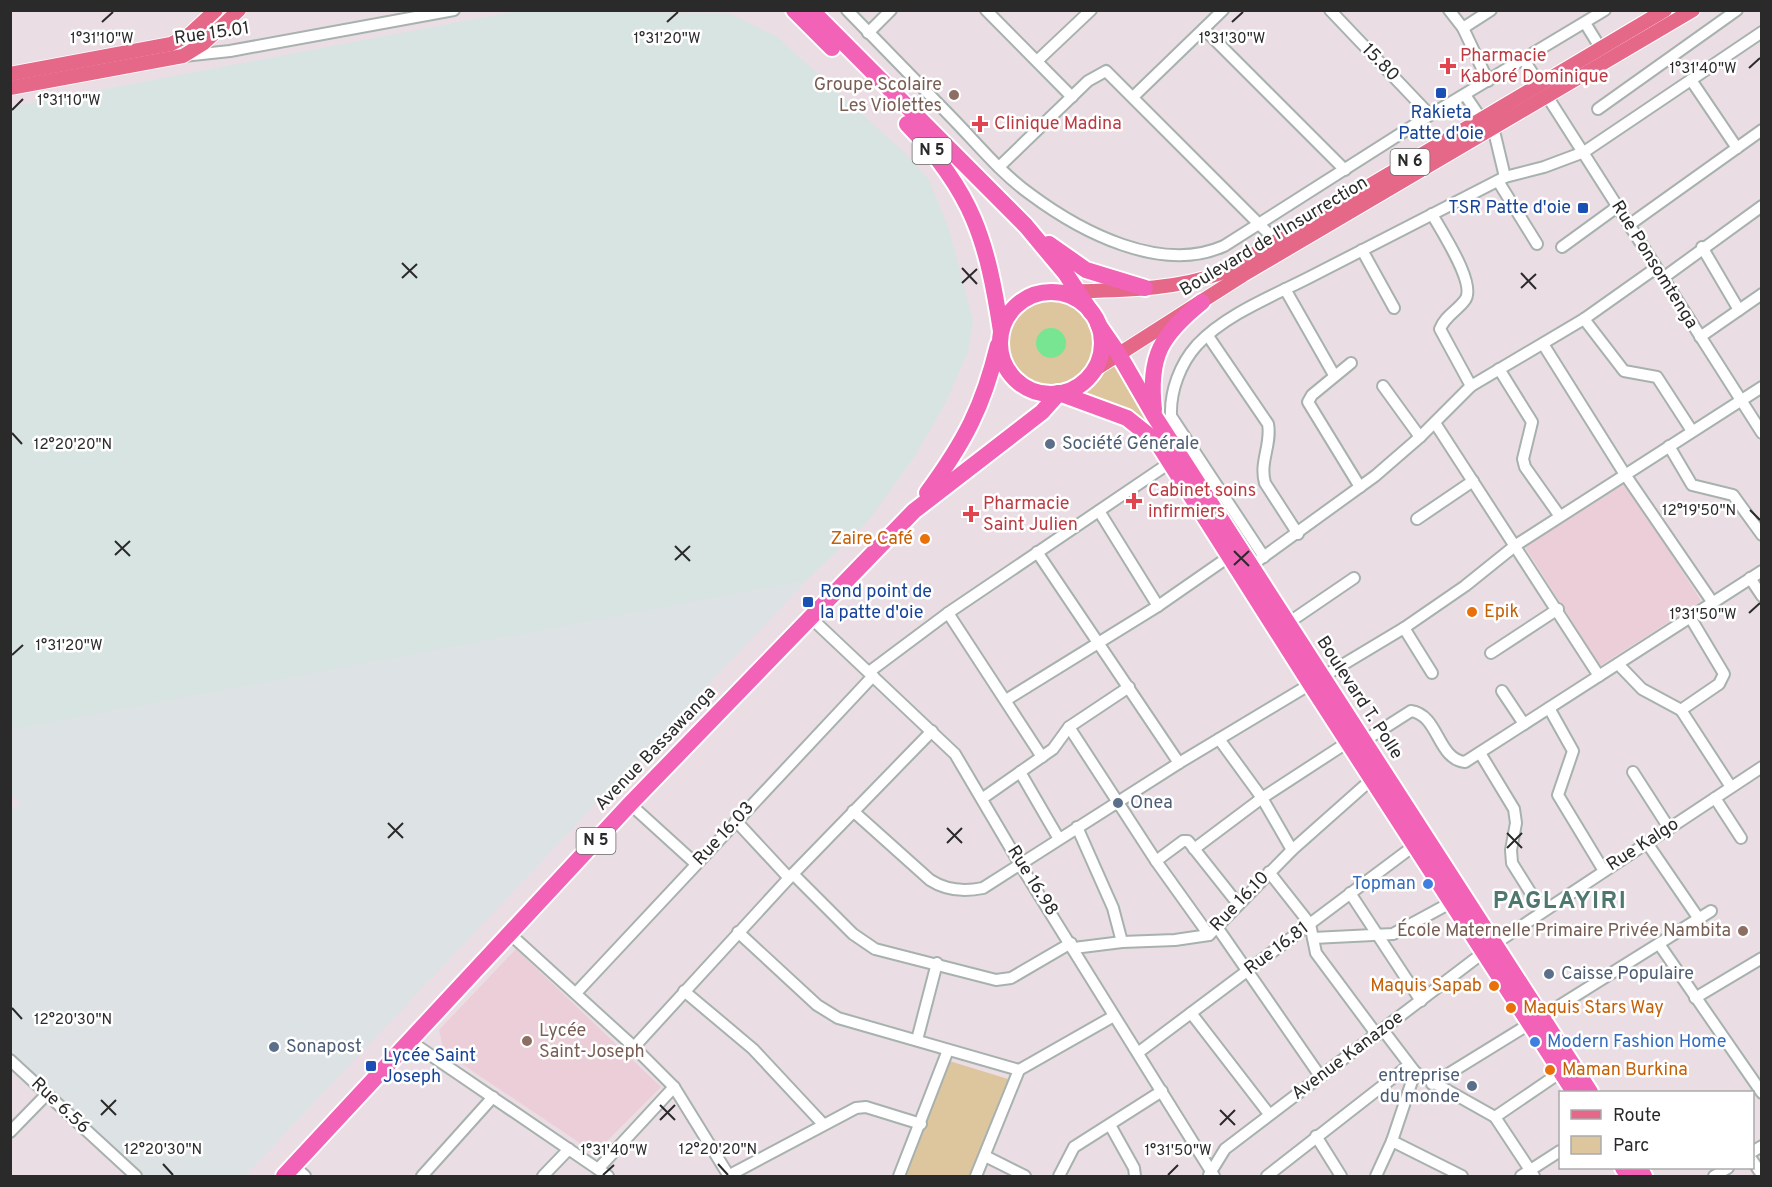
<svg xmlns="http://www.w3.org/2000/svg" width="1772" height="1187" viewBox="0 0 1772 1187" font-family="Overpass,sans-serif">
<style>
.industrial{fill:#dde2e4}
.education{fill:#ebced8}
.airport{fill:#d8e4e2}
.green{fill:#ddc69e}
.water{fill:#78e592}
.lines{fill:none;stroke-linecap:round;stroke-linejoin:round}
.minor-casing{stroke:#a7b2af;stroke-width:14}
.major-casing{stroke:#fff;stroke-width:16}
.highway-casing{stroke:#fff;stroke-width:20}
.minor{stroke:#fff;stroke-width:10}
.major{stroke:#e66889;stroke-width:14}
.highway{stroke:#f262b7;stroke-width:16}
.ticks{fill:none;stroke:#2a2a2a;stroke-width:2}
.health-dot{fill:#e0444e;stroke:#fff;stroke-width:2}
.transit-dot{fill:#1a4fb4;stroke:#fff;stroke-width:2}
.education-dot{fill:#8d6e63;stroke:#fff;stroke-width:2}
.service-dot{fill:#5c6f8a;stroke:#fff;stroke-width:2}
.food-dot{fill:#e8710a;stroke:#fff;stroke-width:2}
.shop-dot{fill:#3f7fe0;stroke:#fff;stroke-width:2}
.labels{text-anchor:middle;dominant-baseline:central;stroke-width:5;stroke-linejoin:round;paint-order:stroke}
.shield{fill:#fff;stroke:#6a6a6a;stroke-width:1.5}
.shield-label{font-size:16px;font-weight:bold;fill:#2a2a2a}
.street-label{font-size:18px;fill:#2a2a2a;stroke:#fff}
.health-label{font-size:18px;fill:#be3a42;stroke:#fff;text-anchor:start}
.education-label{font-size:18px;fill:#785e54;stroke:#fff;text-anchor:end}
.transit-label{font-size:18px;fill:#164399;stroke:#fff;text-anchor:start}
.service-label{font-size:18px;fill:#4e5e75;stroke:#fff;text-anchor:start}
.food-label{font-size:18px;fill:#c56008;stroke:#fff;text-anchor:start}
.shop-label{font-size:18px;fill:#366cbe;stroke:#fff;text-anchor:end}
.district-label{font-size:24px;font-weight:bold;letter-spacing:1.5px;fill:#4e776f;stroke:#fff}
.ticks-label{font-size:15px;text-anchor:middle;fill:#2a2a2a;stroke:#fff;stroke-width:5;stroke-linejoin:round;paint-order:stroke}
</style>
<rect width="100%" height="100%" fill="#ebdde4"/>
<!-- industrial -->
<path class="industrial" d="M 812,575 L 245,1176 L 141,1176 L 11,1051 L 10,811 L 21,804 L 11,794 L 11,730 L 802,581 Z"/>
<!-- education -->
<g class="education">
<path d="M 1624,479 L 1701,601 L 1600,666 L 1525,547 Z"/>
<path d="M 516,949 L 661,1087 L 595,1153 L 444,1052 L 439,1030 Z"/>
</g>
<!-- airport -->
<path class="airport" d="M 517,11 L 729,13 L 776,36 L 907,155 L 929,180 L 949,229 L 973,320 L 968,352 L 945,404 L 915,456 L 869,520 L 812,575 L 802,581 L 11,730 L 11,107 Z"/>
<!-- green -->
<g class="green">
<circle cx="1051" cy="343" r="46"/>
<path d="M 1113,366 L 1118,370 L 1151,425 L 1120,407 L 1075,394 L 1107,367 Z"/>
<path d="M 943,1059 L 1008,1079 L 970,1176 L 894,1176 Z"/>
</g>
<!-- water -->
<circle class="water" cx="1051" cy="343" r="15"/>
<g class="lines">
<!-- minor casing -->
<g class="minor-casing">
<g id="minor">
<path d="M 847,10 C 883,47 919,84 955,121 C 979,146 1002,174 1030,194 C 1081,232 1161,274 1224,246 L 1430,115 L 1605,10"/>
<path d="M 986,10 L 1072,97"/>
<path d="M 1330,10 L 1430,115"/>
<path d="M 1449,10 L 1463,28 L 1488,81"/>
<path d="M 1585,23 L 1601,49"/>
<path d="M 1463,28 L 1491,10"/>
<path d="M 1204,29 L 1345,170"/>
<path d="M 868,33 L 891,10"/>
<path d="M 183,56 L 230,51 L 454,10"/>
<path d="M 1524,60 L 1762,433"/>
<path d="M 1037,61 L 1091,10"/>
<path d="M 1691,80 L 1737,148"/>
<path d="M 1465,95 L 1482,120"/>
<path d="M 1133,97 L 1223,10"/>
<path d="M 1598,109 L 1737,10"/>
<path d="M 1493,127 L 1505,177"/>
<path d="M 999,167 L 1088,81 L 1106,71 L 1281,246"/>
<path d="M 1498,181 L 1537,244"/>
<path d="M 1432,214 C 1441,231 1477,284 1465,300 C 1457,311 1445,316 1440,329 L 1471,386"/>
<path d="M 1629,225 L 1762,130"/>
<path d="M 1562,247 L 1617,207"/>
<path d="M 1702,247 L 1739,310"/>
<path d="M 1362,250 L 1394,308"/>
<path d="M 1663,278 L 1762,206"/>
<path d="M 1285,289 L 1334,375"/>
<path d="M 1584,319 L 1624,371 L 1657,377 L 1692,431"/>
<path d="M 1208,336 L 1268,424 C 1272,444 1259,462 1265,483 L 1298,534"/>
<path d="M 1700,337 L 1762,294"/>
<path d="M 1543,344 L 1624,473 L 1713,603"/>
<path d="M 1351,363 L 1312,395 L 1308,402 L 1360,487"/>
<path d="M 1499,369 L 1532,422 L 1523,459 L 1525,467 L 1559,515"/>
<path d="M 1383,386 L 1420,437"/>
<path d="M 1435,423 L 1599,676"/>
<path d="M 1669,446 L 1692,485 L 1733,495 L 1762,535"/>
<path d="M 1099,511 L 1158,606"/>
<path d="M 1417,519 L 1473,481"/>
<path d="M 1037,552 L 1179,763"/>
<path d="M 1264,557 L 1171,416 C 1170,391 1180,364 1197,345 C 1226,314 1273,296 1310,277 C 1375,243 1440,210 1505,177 L 1544,167 L 1584,152 L 1762,32"/>
<path d="M 1259,560 L 1375,476 L 1420,437 L 1471,386 L 1584,319 L 1656,268"/>
<path d="M 1750,578 L 1762,596"/>
<path d="M 948,613 L 1042,757"/>
<path d="M 810,617 L 955,754 L 1021,866 L 1214,1176"/>
<path d="M 1288,623 L 1354,578"/>
<path d="M 1404,628 L 1432,673"/>
<path d="M 1491,653 L 1558,609"/>
<path d="M 1618,664 L 1642,689 L 1681,710 L 1731,787"/>
<path d="M 869,672 L 948,613 L 1171,462"/>
<path d="M 1502,691 L 1524,724"/>
<path d="M 1006,700 L 1158,606 L 1230,556"/>
<path d="M 1549,708 L 1573,751 L 1558,795 L 1604,871"/>
<path d="M 1681,710 L 1719,684 L 1724,674 L 1690,617"/>
<path d="M 1069,727 L 1156,861 L 1209,935"/>
<path d="M 1219,739 L 1262,798 L 1292,850"/>
<path d="M 1364,741 L 1411,711 C 1439,715 1437,759 1465,762 L 1762,571"/>
<path d="M 1480,753 L 1514,809 L 1516,823 L 1511,850 L 1512,863 L 1542,911"/>
<path d="M 1020,772 L 1059,839"/>
<path d="M 1633,772 L 1669,828"/>
<path d="M 983,798 L 1053,749 L 1069,727 L 1129,687"/>
<path d="M 1715,798 L 1741,838"/>
<path d="M 630,804 L 696,864"/>
<path d="M 853,811 L 930,880 C 947,891 964,892 983,888 L 1179,763 L 1404,628 L 1465,586 L 1516,545 L 1762,387"/>
<path d="M 736,821 L 789,878"/>
<path d="M 1077,827 L 1113,908 L 1122,942"/>
<path d="M 1647,843 L 1699,919"/>
<path d="M 1194,849 L 1262,798 L 1348,742"/>
<path d="M 1156,861 L 1183,841 L 1188,841 L 1238,904"/>
<path d="M 1269,872 L 1310,924 L 1316,953 L 1377,1035"/>
<path d="M 793,874 L 853,934 L 875,949 L 996,980 L 1011,978 L 1071,943"/>
<path d="M 1350,893 L 1421,1001"/>
<path d="M 1217,927 L 1320,1076"/>
<path d="M 738,932 L 817,1005 L 838,1018 L 1019,1070"/>
<path d="M 510,934 L 634,1047 L 674,1087 L 729,1176"/>
<path d="M 1313,938 L 1393,934 L 1452,902"/>
<path d="M 1659,944 L 1762,1093"/>
<path d="M 1074,948 L 1122,942 L 1175,940 L 1209,935 L 1292,850 L 1372,779"/>
<path d="M 684,991 L 753,1049 L 823,1124"/>
<path d="M 576,993 L 873,676"/>
<path d="M 1695,998 L 1762,958"/>
<path d="M 1191,1013 L 1269,1114"/>
<path d="M 1543,1016 L 1711,911"/>
<path d="M 1383,1030 L 1415,1072 L 1495,1117 L 1534,1176"/>
<path d="M 917,1040 L 937,963"/>
<path d="M 410,1041 L 608,1176"/>
<path d="M 634,1047 L 789,878 L 932,731"/>
<path d="M 1139,1052 L 1415,845"/>
<path d="M 10,1060 L 136,1176"/>
<path d="M 1432,1084 L 1531,1023"/>
<path d="M 1495,1117 L 1561,1072"/>
<path d="M 1110,1125 L 1134,1168 L 1135,1176"/>
<path d="M 10,1132 L 47,1094"/>
<path d="M 1316,1136 L 1341,1176"/>
<path d="M 1392,1141 L 1462,1176"/>
<path d="M 1752,1152 L 1762,1146"/>
<path d="M 985,1156 L 1025,1176"/>
<path d="M 1752,1160 L 1762,1175"/>
<path d="M 294,1166 L 305,1176"/>
<path d="M 598,1169 L 674,1087"/>
<path d="M 1209,1175 L 1225,1149 L 1496,943 L 1762,767"/>
<path d="M 422,1176 L 493,1097"/>
<path d="M 543,1176 L 569,1149"/>
<path d="M 728,1176 L 856,1108 L 866,1107 L 921,1124"/>
<path d="M 899,1176 L 948,1050"/>
<path d="M 976,1176 L 1019,1070 L 1114,1016"/>
<path d="M 1059,1176 L 1074,1147 L 1162,1091"/>
<path d="M 1267,1176 L 1408,1066"/>
<path d="M 1376,1176 L 1392,1141 L 1415,1072"/>
<path d="M 1521,1176 L 1560,1151"/>
<path d="M 1714,1176 L 1728,1168"/>
</g>
</g>
<!-- major casing -->
<g class="major-casing">
<g id="major">
<path d="M 10,74 L 171,44 L 190,34 L 216,10"/>
<path d="M 10,88 L 183,56 L 204,43 L 239,10"/>
<path d="M 1055,292 C 1112,290 1170,292 1224,272 L 1665,10"/>
<path d="M 1094,370 L 1243,275 L 1693,10"/>
</g>
</g>
<!-- highway casing -->
<g class="highway-casing">
<g id="highway">
<path d="M 794,10 L 832,48"/>
<path d="M 811,10 L 1026,226 L 1066,274 L 1091,312"/>
<path d="M 907,124 C 973,192 987,240 1001,331"/>
<path d="M 1049,244 L 1086,270 L 1145,288"/>
<circle cx="1051" cy="343" r="51"/>
<path d="M 1098,324 L 1118,353 L 1155,417 L 1590,1092"/>
<path d="M 1059,393 L 1127,418 L 1157,442 L 1311,685 L 1574,1092"/>
<path d="M 1154,410 C 1148,356 1161,335 1202,302"/>
<path d="M 927,493 C 965,441 983,407 998,345"/>
<path d="M 1623,1168 L 1629,1176"/>
<path d="M 1639,1168 L 1644,1176"/>
<path d="M 284,1176 L 630,804 L 914,511 L 1042,412 L 1059,393"/>
</g>
</g>
<!-- minor -->
<use href="#minor" class="minor"/>
<!-- major -->
<use href="#major" class="major"/>
<!-- highway -->
<use href="#highway" class="highway"/>
</g>
<!-- ticks -->
<path class="ticks" d="M 102,22 L 113,12M 667,22 L 678,12M 1232,22 L 1243,12M 1749,68 L 1760,58M 12,110 L 23,99M 402,263 L 417,278M 962,268 L 977,284M 1521,273 L 1536,289M 402,278 L 417,264M 962,283 L 977,269M 1521,288 L 1536,274M 12,433 L 22,444M 1750,510 L 1760,520M 115,541 L 130,556M 675,546 L 690,561M 1234,551 L 1249,566M 115,555 L 130,541M 675,560 L 690,546M 1234,565 L 1249,551M 1749,613 L 1760,603M 12,655 L 23,645M 388,823 L 403,838M 947,828 L 962,843M 1507,833 L 1522,848M 388,838 L 403,823M 947,843 L 962,828M 1507,848 L 1522,833M 12,1008 L 22,1019M 101,1100 L 116,1115M 660,1105 L 675,1120M 1220,1110 L 1235,1125M 101,1115 L 116,1100M 660,1120 L 675,1105M 1220,1125 L 1235,1110M 163,1164 L 173,1175M 718,1164 L 728,1175M 603,1175 L 614,1165M 1168,1175 L 1178,1165"/>
<!-- markers -->
<g class="health-dot">
<path d="M1445 57h6v6h6v6h-6v6h-6v-6h-6v-6h6z"/>
<path d="M977 115h6v6h6v6h-6v6h-6v-6h-6v-6h6z"/>
<path d="M1131 492h6v6h6v6h-6v6h-6v-6h-6v-6h6z"/>
<path d="M968 505h6v6h6v6h-6v6h-6v-6h-6v-6h6z"/>
</g>
<g class="transit-dot">
<rect x="1435" y="87" width="12" height="12" rx="3"/>
<rect x="1577" y="202" width="12" height="12" rx="3"/>
<rect x="802" y="596" width="12" height="12" rx="3"/>
<rect x="365" y="1060" width="12" height="12" rx="3"/>
</g>
<g class="education-dot">
<circle cx="954" cy="95" r="6"/>
<circle cx="1743" cy="931" r="6"/>
<circle cx="527" cy="1041" r="6"/>
</g>
<g class="service-dot">
<circle cx="1050" cy="444" r="6"/>
<circle cx="1118" cy="803" r="6"/>
<circle cx="1549" cy="974" r="6"/>
<circle cx="274" cy="1047" r="6"/>
<circle cx="1472" cy="1086" r="6"/>
</g>
<g class="food-dot">
<circle cx="925" cy="539" r="6"/>
<circle cx="1472" cy="612" r="6"/>
<circle cx="1494" cy="986" r="6"/>
<circle cx="1511" cy="1008" r="6"/>
<circle cx="1550" cy="1070" r="6"/>
</g>
<g class="shop-dot">
<circle cx="1428" cy="884" r="6"/>
<circle cx="1535" cy="1042" r="6"/>
</g>
<g class="labels">
<!-- shield labels -->
<g class="shield">
<rect x="912.5" y="138" width="39" height="26" rx="4.5"/>
<rect x="1390.5" y="149" width="39" height="26" rx="4.5"/>
<rect x="576.5" y="828" width="39" height="26" rx="4.5"/>
</g>
<g class="shield-label">
<text x="932" y="151">N 5</text>
<text x="1410" y="162">N 6</text>
<text x="596" y="841">N 5</text>
</g>
<!-- street labels -->
<g class="street-label">
<text transform="translate(212 34) rotate(-8)">Rue 15.01</text>
<text transform="translate(1380 63) rotate(46)">15.80</text>
<text transform="translate(1274 237) rotate(-31)">Boulevard de l'Insurrection</text>
<text transform="translate(1654 265) rotate(58)">Rue Ponsomtenga</text>
<text transform="translate(1359 698) rotate(57)">Boulevard T. Polle</text>
<text transform="translate(656 749) rotate(-46)">Avenue Bassawanga</text>
<text transform="translate(724 834) rotate(-47)">Rue 16.03</text>
<text transform="translate(1643 845) rotate(-33)">Rue Kalgo</text>
<text transform="translate(1032 881) rotate(58)">Rue 16.98</text>
<text transform="translate(1240 902) rotate(-46)">Rue 16.10</text>
<text transform="translate(1277 949) rotate(-37)">Rue 16.81</text>
<text transform="translate(1348 1056) rotate(-37)">Avenue Kanazoe</text>
<text transform="translate(60 1106) rotate(43)">Rue 6.56</text>
</g>
<!-- health labels -->
<g class="health-label">
<text x="1460" y="56">Pharmacie<tspan x="1460" dy="21">Kaboré Dominique</tspan></text>
<text x="994" y="124">Clinique Madina</text>
<text x="1148" y="491">Cabinet soins<tspan x="1148" dy="21">infirmiers</tspan></text>
<text x="983" y="504">Pharmacie<tspan x="983" dy="21">Saint Julien</tspan></text>
</g>
<!-- education labels -->
<g class="education-label">
<text x="942" y="85">Groupe Scolaire<tspan x="942" dy="21">Les Violettes</tspan></text>
<text x="1731" y="931">École Maternelle Primaire Privée Nambita</text>
<text x="539" y="1031" text-anchor="start">Lycée<tspan x="539" dy="21">Saint-Joseph</tspan></text>
</g>
<!-- transit labels -->
<g class="transit-label">
<text x="1441" y="113" text-anchor="middle">Rakieta<tspan x="1441" dy="21">Patte d'oie</tspan></text>
<text x="1571" y="208" text-anchor="end">TSR Patte d'oie</text>
<text x="820" y="592">Rond point de<tspan x="820" dy="21">la patte d'oie</tspan></text>
<text x="383" y="1056">Lycée Saint<tspan x="383" dy="21">Joseph</tspan></text>
</g>
<!-- service labels -->
<g class="service-label">
<text x="1062" y="444">Société Générale</text>
<text x="1130" y="803">Onea</text>
<text x="1561" y="974">Caisse Populaire</text>
<text x="286" y="1047">Sonapost</text>
<text x="1460" y="1076" text-anchor="end">entreprise<tspan x="1460" dy="21">du monde</tspan></text>
</g>
<!-- food labels -->
<g class="food-label">
<text x="913" y="539" text-anchor="end">Zaire Café</text>
<text x="1484" y="612">Epik</text>
<text x="1482" y="986" text-anchor="end">Maquis Sapab</text>
<text x="1523" y="1008">Maquis Stars Way</text>
<text x="1562" y="1070">Maman Burkina</text>
</g>
<!-- shop labels -->
<g class="shop-label">
<text x="1416" y="884">Topman</text>
<text x="1547" y="1042" text-anchor="start">Modern Fashion Home</text>
</g>
<!-- district labels -->
<g class="district-label">
<text x="1560" y="902">PAGLAYIRI</text>
</g>
</g>
<g class="ticks-label">
<text x="102" y="43">1°31'10"W</text>
<text x="667" y="43">1°31'20"W</text>
<text x="1232" y="43">1°31'30"W</text>
<text x="1703" y="73">1°31'40"W</text>
<text x="69" y="105">1°31'10"W</text>
<text x="73" y="449">12°20'20"N</text>
<text x="1699" y="515">12°19'50"N</text>
<text x="1703" y="619">1°31'50"W</text>
<text x="69" y="650">1°31'20"W</text>
<text x="73" y="1024">12°20'30"N</text>
<text x="163" y="1154">12°20'30"N</text>
<text x="718" y="1154">12°20'20"N</text>
<text x="614" y="1155">1°31'40"W</text>
<text x="1178" y="1155">1°31'50"W</text>
</g>
<!-- border -->
<rect width="1772" height="1187" fill="none" stroke="#2a2a2a" stroke-width="24"/>
<!-- legend -->
<rect x="1559" y="1091" width="195" height="78" fill="#ffffff" stroke="#aaaaaa" stroke-width="1.5"/>
<rect x="1571" y="1110" width="30" height="9" fill="#e66889" stroke="#aaaaaa" stroke-width="1.5"/>
<text x="1613" y="1121" font-size="18" fill="#2a2a2a">Route</text>
<rect x="1571" y="1136" width="30" height="18" fill="#ddc69e" stroke="#aaaaaa" stroke-width="1.5"/>
<text x="1613" y="1151" font-size="18" fill="#2a2a2a">Parc</text>
</svg>
